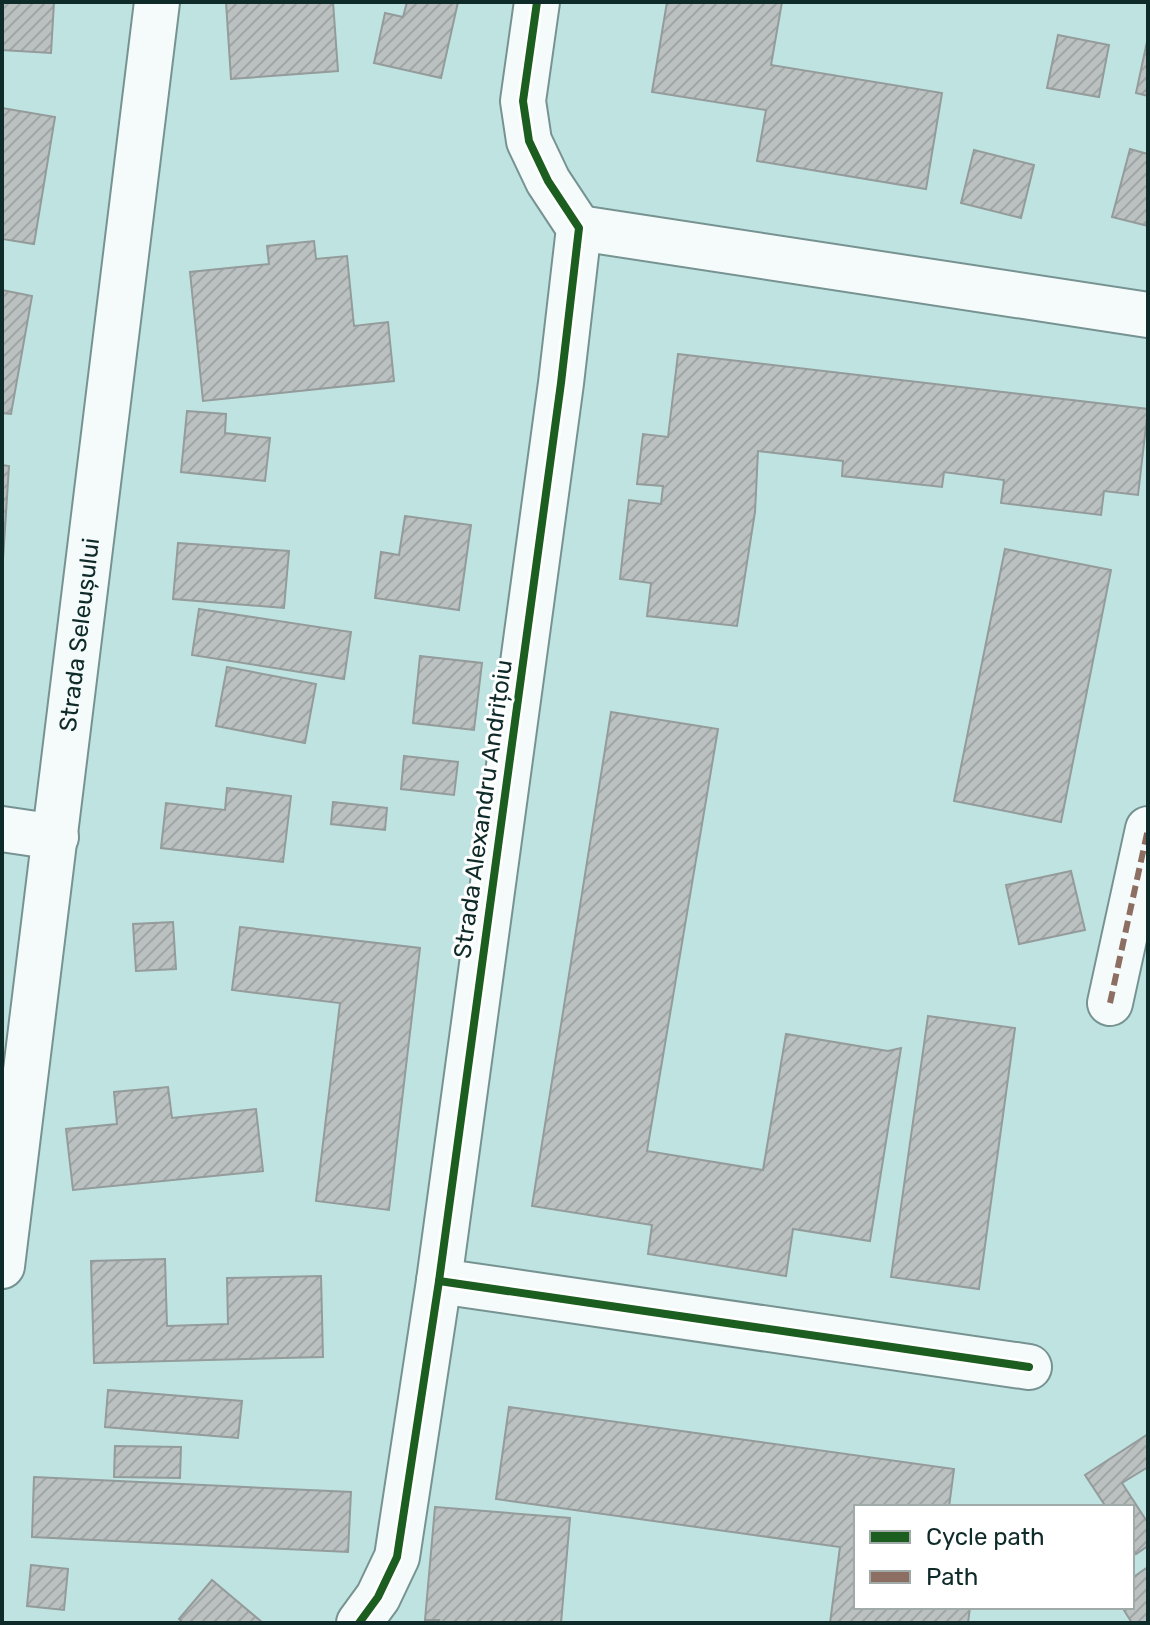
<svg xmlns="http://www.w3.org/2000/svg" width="1150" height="1625" viewBox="0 0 1150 1625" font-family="Rubik,sans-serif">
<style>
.building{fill:url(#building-hatch);stroke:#949b9b;stroke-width:2}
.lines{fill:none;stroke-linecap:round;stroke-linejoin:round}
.minor-casing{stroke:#769392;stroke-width:48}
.major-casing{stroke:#769392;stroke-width:48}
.minor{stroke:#f5fbfa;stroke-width:44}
.major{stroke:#f5fbfa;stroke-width:44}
.quiet{stroke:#8d6e63;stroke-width:6;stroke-dasharray:12 6;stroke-linecap:butt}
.cycleway-casing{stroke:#fff;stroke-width:13}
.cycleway{stroke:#1b5e20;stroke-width:8}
.labels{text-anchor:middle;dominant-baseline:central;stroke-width:6;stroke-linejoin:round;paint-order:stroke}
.street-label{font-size:24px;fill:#0e2a29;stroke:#fff}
</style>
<defs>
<pattern id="building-hatch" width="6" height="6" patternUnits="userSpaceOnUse" patternTransform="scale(2)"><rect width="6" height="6" fill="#bbc1c1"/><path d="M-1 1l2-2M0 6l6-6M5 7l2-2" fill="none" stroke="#a0a6a6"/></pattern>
</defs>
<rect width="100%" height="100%" fill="#bfe3e1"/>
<!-- building -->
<g class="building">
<path d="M 2,2 L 54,2 L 51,53 L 2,50 Z"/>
<path d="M 226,2 L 333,2 L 338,71 L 231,79 Z"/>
<path d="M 407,2 L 458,2 L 441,78 L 374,63 L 385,13 L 403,17 Z"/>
<path d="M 667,2 L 782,2 L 771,65 L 942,93 L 926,189 L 757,161 L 766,110 L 652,92 Z"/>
<path d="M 1058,35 L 1109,45 L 1099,97 L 1047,88 Z"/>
<path d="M 1148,37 L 1148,96 L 1136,93 Z"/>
<path d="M 2,108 L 55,117 L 34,244 L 2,239 Z"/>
<path d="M 1130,149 L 1148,154 L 1148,226 L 1112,217 Z"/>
<path d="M 974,150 L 1034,165 L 1021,218 L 961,203 Z"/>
<path d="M 314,241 L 316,259 L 347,256 L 354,326 L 388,322 L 394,381 L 203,401 L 190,272 L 269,264 L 267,246 Z"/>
<path d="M 2,290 L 32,296 L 11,414 L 2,413 Z"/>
<path d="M 678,354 L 1148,409 L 1138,495 L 1104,491 L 1101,515 L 1001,503 L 1004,480 L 944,472 L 942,487 L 842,476 L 843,461 L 758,451 L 755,512 L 737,626 L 647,616 L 651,583 L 620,579 L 629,500 L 661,504 L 663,486 L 637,484 L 643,434 L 668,437 Z"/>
<path d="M 187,411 L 226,414 L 225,433 L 270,438 L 265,481 L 181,472 Z"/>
<path d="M 2,465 L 9,466 L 2,575 Z"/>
<path d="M 405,516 L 471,525 L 459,610 L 375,598 L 381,552 L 399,555 Z"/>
<path d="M 178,543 L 289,551 L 284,608 L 173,599 Z"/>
<path d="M 1005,549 L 1111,570 L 1061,822 L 954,801 Z"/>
<path d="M 199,609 L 351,632 L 344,679 L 192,655 Z"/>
<path d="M 420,656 L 482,663 L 474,730 L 413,723 Z"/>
<path d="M 227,667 L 316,684 L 305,743 L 216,726 Z"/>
<path d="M 611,712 L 718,729 L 647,1151 L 763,1170 L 786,1034 L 888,1051 L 901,1048 L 870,1241 L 793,1229 L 786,1276 L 648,1254 L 652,1225 L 532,1206 Z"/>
<path d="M 404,756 L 458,762 L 454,795 L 401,789 Z"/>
<path d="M 227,788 L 291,796 L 283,862 L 161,848 L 166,803 L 225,810 Z"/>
<path d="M 333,802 L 387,808 L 385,830 L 331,824 Z"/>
<path d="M 1071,871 L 1085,930 L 1019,944 L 1006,885 Z"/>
<path d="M 173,922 L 176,969 L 136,971 L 133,924 Z"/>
<path d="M 240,927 L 420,948 L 389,1210 L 316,1201 L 340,1003 L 232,990 Z"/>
<path d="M 928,1016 L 1015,1028 L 979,1289 L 891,1277 Z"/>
<path d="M 168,1087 L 172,1118 L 256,1109 L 263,1171 L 73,1190 L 66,1129 L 117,1124 L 114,1092 Z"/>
<path d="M 165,1259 L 167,1326 L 228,1324 L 227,1278 L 321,1276 L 323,1357 L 94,1363 L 91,1261 Z"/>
<path d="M 108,1390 L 242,1401 L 238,1438 L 105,1427 Z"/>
<path d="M 509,1407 L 954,1469 L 949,1507 L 856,1507 L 856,1607 L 970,1607 L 968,1623 L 830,1623 L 840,1547 L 496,1499 Z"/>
<path d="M 1148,1434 L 1148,1467 L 1122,1483 L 1148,1523 L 1148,1546 L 1136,1554 L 1132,1548 L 1132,1507 L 1106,1507 L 1085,1475 Z"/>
<path d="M 115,1446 L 181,1447 L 180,1478 L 114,1477 Z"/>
<path d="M 34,1477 L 351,1492 L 348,1552 L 32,1537 Z"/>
<path d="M 435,1507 L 570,1518 L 561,1623 L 438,1623 L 439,1620 L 425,1620 Z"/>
<path d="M 31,1565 L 68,1569 L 64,1610 L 27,1606 Z"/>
<path d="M 1148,1567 L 1148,1623 L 1132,1623 L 1122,1607 L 1132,1607 L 1132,1578 Z"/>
<path d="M 212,1580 L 263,1623 L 183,1623 L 179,1619 Z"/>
</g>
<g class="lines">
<!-- minor casing -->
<g class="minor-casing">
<g id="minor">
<path d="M 579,228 L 1148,315"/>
<path d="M 2,829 L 56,837"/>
<path d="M 1110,1003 L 1148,829"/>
<path d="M 439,1281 L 1029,1367"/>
<path d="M 359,1623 L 378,1597 L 397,1557 L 439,1281 L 561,383 L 579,228 L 548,181 L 529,141 L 523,101 L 537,2"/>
</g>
</g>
<!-- major casing -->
<g class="major-casing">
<g id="major">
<path id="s1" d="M 2,1266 L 157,2"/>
</g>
</g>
<!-- minor -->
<use href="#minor" class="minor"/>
<!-- major -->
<use href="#major" class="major"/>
<!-- quiet -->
<path class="quiet" d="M 1110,1003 L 1148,829"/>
<!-- cycleway casing -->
<g class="cycleway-casing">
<g id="cycleway">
<path d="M 439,1281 L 1029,1367"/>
<path d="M 359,1623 L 378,1597 L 397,1557 L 439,1281 L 561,383 L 579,228 L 548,181 L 529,141 L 523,101 L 537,2"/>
</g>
</g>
<!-- cycleway -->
<use href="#cycleway" class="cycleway"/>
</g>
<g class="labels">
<!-- street labels -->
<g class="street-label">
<text stroke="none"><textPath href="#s1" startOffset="636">Strada Seleușului</textPath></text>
<text transform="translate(483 809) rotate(-82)">Strada Alexandru Andrițoiu</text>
</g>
</g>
<!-- border -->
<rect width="1150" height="1625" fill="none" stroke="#0e2a29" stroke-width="8"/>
<!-- legend -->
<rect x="854" y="1505" width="280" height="104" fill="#ffffff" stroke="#9faaa9" stroke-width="2"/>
<rect x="870" y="1531" width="40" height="12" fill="#1b5e20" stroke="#9faaa9" stroke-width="2"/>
<text x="926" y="1545" font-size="24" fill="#0e2a29">Cycle path</text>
<rect x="870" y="1571" width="40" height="12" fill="#8d6e63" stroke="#9faaa9" stroke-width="2"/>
<text x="926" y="1585" font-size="24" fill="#0e2a29">Path</text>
</svg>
